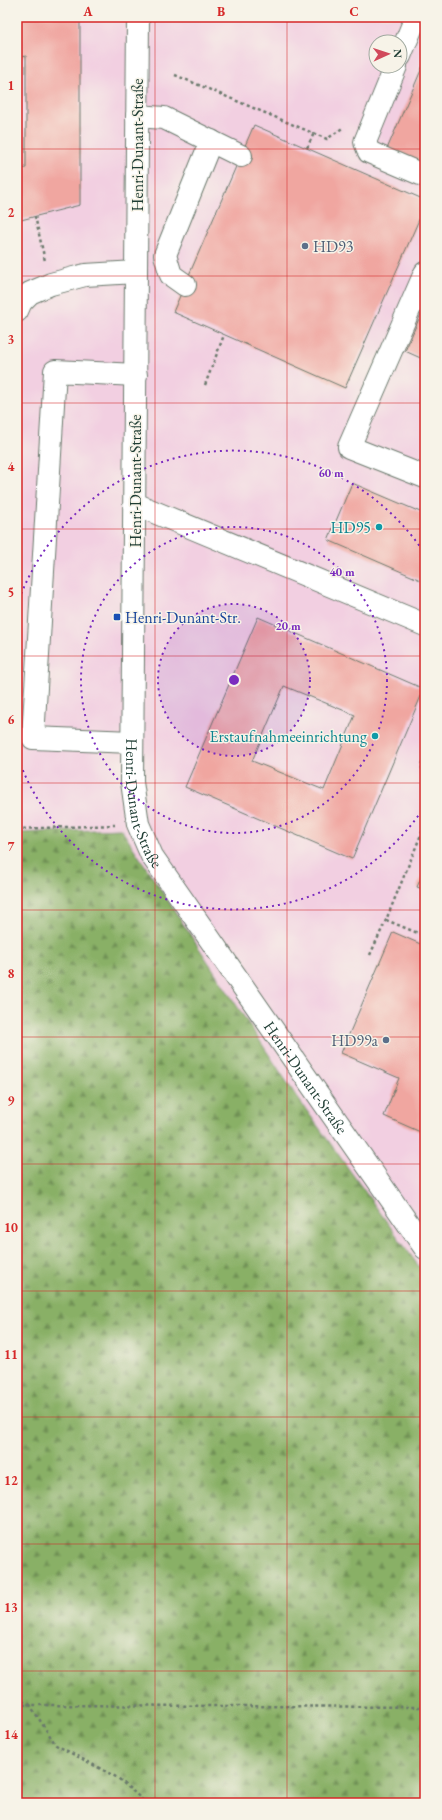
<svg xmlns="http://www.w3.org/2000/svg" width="442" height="1820" viewBox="0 0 442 1820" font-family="'EB Garamond',serif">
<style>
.built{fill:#f2cfe1;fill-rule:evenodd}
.forest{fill:url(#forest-firs);stroke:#54764d}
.building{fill:#f0a6a0;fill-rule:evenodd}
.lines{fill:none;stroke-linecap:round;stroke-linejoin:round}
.minor-casing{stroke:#6a796c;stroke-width:24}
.path{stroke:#6a796c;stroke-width:2.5;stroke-dasharray:3 3;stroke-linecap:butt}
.minor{stroke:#fff;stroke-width:22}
.grid{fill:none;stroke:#d62828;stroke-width:1;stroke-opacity:0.55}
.ring{fill:none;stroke:#7b2cbf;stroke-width:2;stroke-dasharray:2 4}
.service-dot{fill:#5c6f8a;stroke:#f7f3e8;stroke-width:1.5}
.culture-dot{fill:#0f9aa8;stroke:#f7f3e8;stroke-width:1.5}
.transit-dot{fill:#1a4fb4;stroke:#f7f3e8;stroke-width:1.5}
.labels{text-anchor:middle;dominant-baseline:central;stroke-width:3;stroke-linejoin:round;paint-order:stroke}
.street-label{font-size:16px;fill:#1f3d34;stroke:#f7f3e8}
.service-label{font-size:16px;fill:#4e5e75;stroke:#f7f3e8;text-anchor:start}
.culture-label{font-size:16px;fill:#0d838f;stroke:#f7f3e8;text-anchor:end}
.transit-label{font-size:16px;fill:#164399;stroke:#f7f3e8;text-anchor:start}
.centre{fill:#7b2cbf;stroke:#f7f3e8;stroke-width:2}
.ring-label{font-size:12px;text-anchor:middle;font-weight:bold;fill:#7b2cbf;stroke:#f7f3e8;stroke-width:3;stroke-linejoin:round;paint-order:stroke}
.neatline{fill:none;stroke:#d62828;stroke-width:1.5}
.grid-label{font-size:13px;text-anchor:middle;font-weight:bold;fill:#d62828}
</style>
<defs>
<pattern id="forest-firs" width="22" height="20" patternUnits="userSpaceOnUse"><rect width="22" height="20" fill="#89b066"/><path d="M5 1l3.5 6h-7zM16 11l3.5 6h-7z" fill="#6f9055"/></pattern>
</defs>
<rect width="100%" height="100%" fill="#f7f3e8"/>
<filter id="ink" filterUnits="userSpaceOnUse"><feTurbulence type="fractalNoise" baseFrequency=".025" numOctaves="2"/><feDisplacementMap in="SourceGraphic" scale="8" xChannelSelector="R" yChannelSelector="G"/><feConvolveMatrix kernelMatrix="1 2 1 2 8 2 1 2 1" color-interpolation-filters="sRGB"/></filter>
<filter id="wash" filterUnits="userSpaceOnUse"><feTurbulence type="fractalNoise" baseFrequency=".012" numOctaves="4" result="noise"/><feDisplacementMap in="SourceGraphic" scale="16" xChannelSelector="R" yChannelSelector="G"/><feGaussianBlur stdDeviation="0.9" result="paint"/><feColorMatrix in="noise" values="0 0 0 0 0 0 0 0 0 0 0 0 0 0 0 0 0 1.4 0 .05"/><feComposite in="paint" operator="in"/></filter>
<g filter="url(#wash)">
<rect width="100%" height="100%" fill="#f4e8d3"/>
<!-- built -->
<path class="built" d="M 17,17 L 425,17 L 425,1275 L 294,1093 L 121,829 L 17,833 ZM 376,42 L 400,42 L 400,66 L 376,66 Z"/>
<!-- forest -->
<path class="forest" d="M 121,829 L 294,1093 L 425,1275 L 425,1803 L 17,1803 L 17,833 Z"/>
<g id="blocks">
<!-- building -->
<g class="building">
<path d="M 17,17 L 80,17 L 80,205 L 17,221 L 17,170 L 26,168 L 26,56 L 17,58 Z"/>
<path d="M 425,61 L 425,166 L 387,149 Z"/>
<path d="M 254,125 L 425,200 L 425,206 L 345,388 L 173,312 Z"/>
<path d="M 425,305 L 425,360 L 405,351 Z"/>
<path d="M 352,483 L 425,514 L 425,582 L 328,540 Z"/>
<path d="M 258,617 L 424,689 L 352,859 L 185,787 ZM 284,686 L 355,715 L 324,790 L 252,761 Z"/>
<path d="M 425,869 L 425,890 L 417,887 Z"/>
<path d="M 393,932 L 425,946 L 425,1134 L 384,1116 L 399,1078 L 341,1053 Z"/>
</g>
</g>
</g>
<g filter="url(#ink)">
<use href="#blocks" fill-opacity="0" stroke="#6a796c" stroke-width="1"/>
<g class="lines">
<!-- minor casing -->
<g class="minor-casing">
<g id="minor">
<path id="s1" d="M 138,17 L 132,782 L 138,824 L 152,856 L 425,1248"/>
<path d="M 400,56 L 416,17"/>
<path d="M 396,66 L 365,142 L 369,152 L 425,176"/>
<path d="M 137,116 L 164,118 L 241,156"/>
<path d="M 425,273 L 349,447 L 425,477"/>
<path d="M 185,285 L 171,275 L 165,255 L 211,141"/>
<path d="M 17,311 L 21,302 L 30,293 L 51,284 L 85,275 L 136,272"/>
<path d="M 135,504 L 425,625"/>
<path d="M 132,742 L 33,738 L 55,371 L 136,375"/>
</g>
</g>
<!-- path -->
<g class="path">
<path d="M 175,75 L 327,139 L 344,127"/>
<path d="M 307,148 L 314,133"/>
<path d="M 35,216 L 45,261"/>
<path d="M 205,385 L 224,335"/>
<path d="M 425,756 L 421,765 L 425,777"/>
<path d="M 17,829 L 115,825"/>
<path d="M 386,920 L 425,936"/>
<path d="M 370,955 L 386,920 L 425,825"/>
<path d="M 17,1698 L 30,1705 L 425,1707"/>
<path d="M 17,1705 L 30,1705 L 56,1745 L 118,1778 L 146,1803"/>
</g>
<!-- minor -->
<use href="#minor" class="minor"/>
</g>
</g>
<!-- grid -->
<path class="grid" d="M 155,17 L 155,1803M 287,17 L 287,1803M 17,149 L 425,149M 17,276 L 425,276M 17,403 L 425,403M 17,529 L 425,529M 17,656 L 425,656M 17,783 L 425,783M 17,910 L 425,910M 17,1037 L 425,1037M 17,1164 L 425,1164M 17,1291 L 425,1291M 17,1417 L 425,1417M 17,1544 L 425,1544M 17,1671 L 425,1671"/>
<!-- distance rings -->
<circle cx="234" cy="680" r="76" fill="#7b2cbf" fill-opacity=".12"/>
<g class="ring">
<circle cx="234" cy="680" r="76"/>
<circle cx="234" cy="680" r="153"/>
<path d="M425 806A229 229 0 0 1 17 755M17 605A229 229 0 0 1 425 554"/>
</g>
<!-- markers -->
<g class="service-dot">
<circle cx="305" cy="246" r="4"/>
<circle cx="386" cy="1040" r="4"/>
</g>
<g class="culture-dot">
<circle cx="379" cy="527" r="4"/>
<circle cx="375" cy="736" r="4"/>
</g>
<rect class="transit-dot" x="113" y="613" width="8" height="8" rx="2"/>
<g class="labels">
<!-- street labels -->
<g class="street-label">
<text transform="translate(137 145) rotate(-90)">Henri-Dunant-Straße</text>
<text transform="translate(135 481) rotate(-90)">Henri-Dunant-Straße</text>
<text stroke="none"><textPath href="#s1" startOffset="788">Henri-Dunant-Straße</textPath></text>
<text stroke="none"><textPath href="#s1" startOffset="1112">Henri-Dunant-Straße</textPath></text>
</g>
<!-- service labels -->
<g class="service-label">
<text x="313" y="246">HD93</text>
<text x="378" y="1040" text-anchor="end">HD99a</text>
</g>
<!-- culture labels -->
<g class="culture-label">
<text x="371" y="527">HD95</text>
<text x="367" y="736">Erstaufnahmeeinrichtung</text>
</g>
<!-- transit labels -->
<g class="transit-label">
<text x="125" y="617">Henri-Dunant-Str.</text>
</g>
</g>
<circle cx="234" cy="680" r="6" class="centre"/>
<g class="ring-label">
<text x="331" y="477">60 m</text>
<text x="342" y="576">40 m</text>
<text x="288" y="630">20 m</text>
</g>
<!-- margin -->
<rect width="442" height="1820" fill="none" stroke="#f7f3e8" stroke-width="44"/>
<!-- north arrow -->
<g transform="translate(388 54) rotate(87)"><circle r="19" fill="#f7f3e8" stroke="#a1aaa0"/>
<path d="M0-3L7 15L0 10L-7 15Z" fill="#d1495b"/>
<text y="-6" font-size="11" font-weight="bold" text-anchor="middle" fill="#1f3d34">N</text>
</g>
<rect x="22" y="22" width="398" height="1776" class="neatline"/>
<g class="grid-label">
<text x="88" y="16">A</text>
<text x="221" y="16">B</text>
<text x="354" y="16">C</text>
<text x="11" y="90">1</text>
<text x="11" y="217">2</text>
<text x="11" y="344">3</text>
<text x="11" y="471">4</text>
<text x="11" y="597">5</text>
<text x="11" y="724">6</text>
<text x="11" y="851">7</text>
<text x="11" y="978">8</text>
<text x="11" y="1105">9</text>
<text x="11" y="1232">10</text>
<text x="11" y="1359">11</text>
<text x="11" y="1485">12</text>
<text x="11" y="1612">13</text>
<text x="11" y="1739">14</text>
</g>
</svg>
